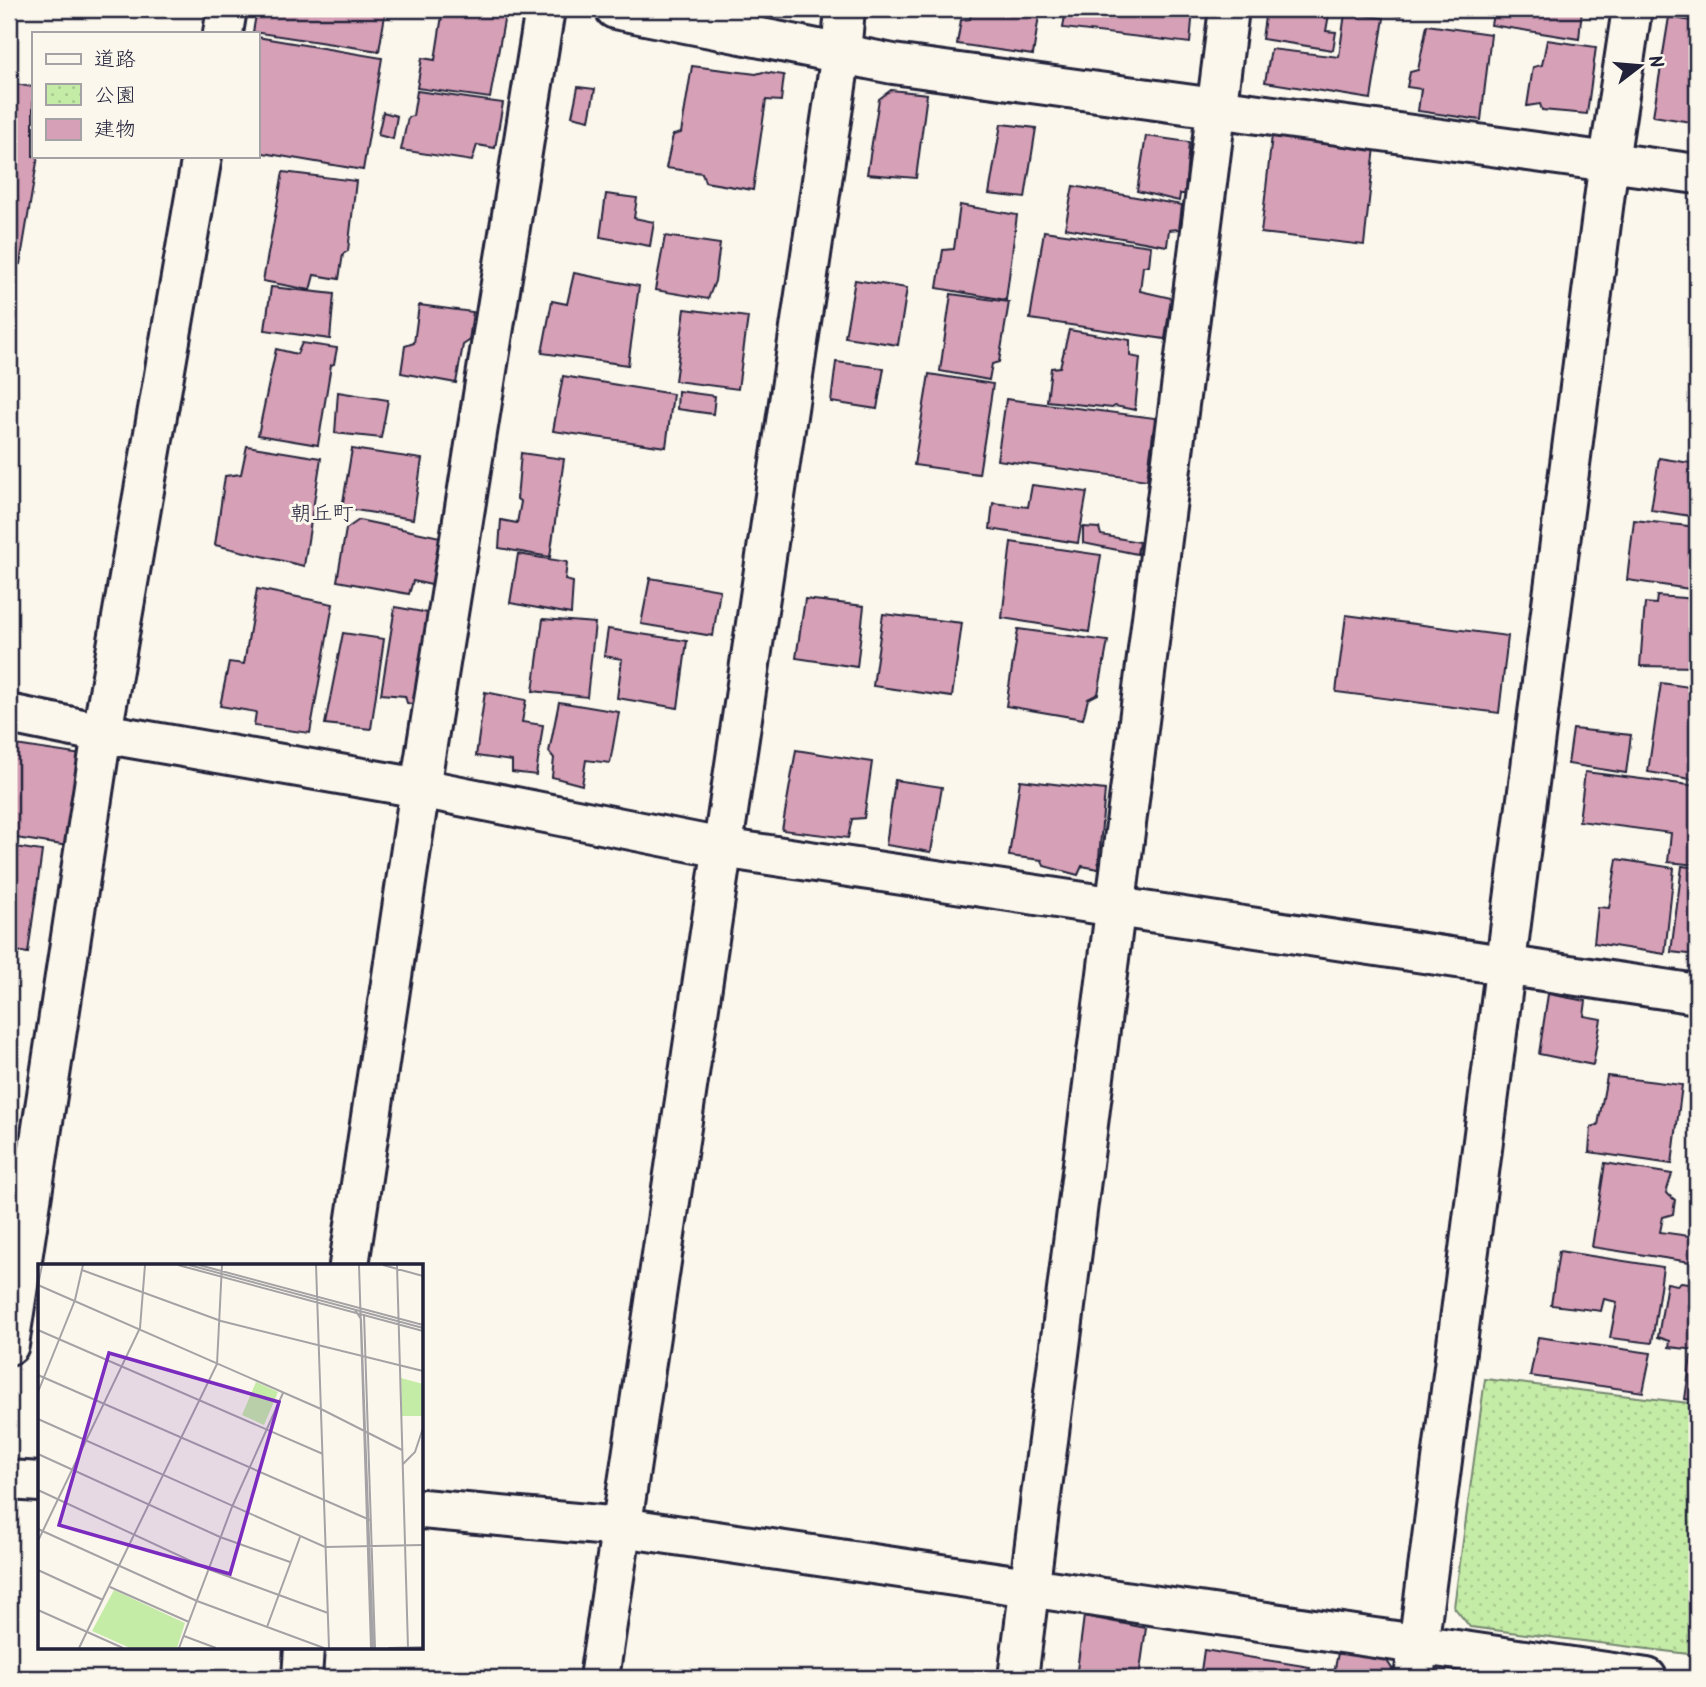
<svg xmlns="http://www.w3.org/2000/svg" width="1706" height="1687" viewBox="0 0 1706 1687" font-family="Kalam,'Klee One',sans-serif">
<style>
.park{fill:url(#park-dots);stroke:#748770;stroke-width:2}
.building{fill:#d6a0b6;stroke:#22223b;stroke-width:2}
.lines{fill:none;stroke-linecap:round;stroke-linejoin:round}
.minor-casing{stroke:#22223b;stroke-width:44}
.tertiary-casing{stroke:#22223b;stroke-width:44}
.minor{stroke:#fbf7ec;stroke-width:38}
.tertiary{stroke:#fbf7ec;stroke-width:38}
.labels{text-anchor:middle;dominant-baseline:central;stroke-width:6;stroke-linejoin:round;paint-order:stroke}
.quarter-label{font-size:21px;fill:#22223b;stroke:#fbf7ec}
.inset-road{fill:none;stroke:#a4a2a5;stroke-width:2}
.view{fill:#7b2cbf;fill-opacity:0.15;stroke:#7b2cbf;stroke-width:3.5}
.inset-edge{fill:none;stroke:#22223b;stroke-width:3.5}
</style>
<defs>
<pattern id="park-dots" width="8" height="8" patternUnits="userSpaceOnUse" patternTransform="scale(1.75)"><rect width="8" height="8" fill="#c5eca6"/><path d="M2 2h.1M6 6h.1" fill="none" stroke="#a9ca90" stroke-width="1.8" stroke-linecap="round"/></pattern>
</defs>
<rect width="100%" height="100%" fill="#fbf7ec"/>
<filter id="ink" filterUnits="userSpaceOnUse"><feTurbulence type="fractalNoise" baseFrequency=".0143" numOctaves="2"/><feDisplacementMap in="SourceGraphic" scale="14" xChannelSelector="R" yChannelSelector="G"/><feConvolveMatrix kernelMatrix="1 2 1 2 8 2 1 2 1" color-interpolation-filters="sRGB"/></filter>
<g filter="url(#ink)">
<!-- park -->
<path class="park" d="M 1485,1379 L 1697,1404 L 1697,1655 L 1470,1627 L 1454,1607 Z"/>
<!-- building -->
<g class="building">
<path d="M 257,9 L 386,9 L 379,51 L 253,32 Z"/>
<path d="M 443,9 L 472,9 L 505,15 L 490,98 L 417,88 L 422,58 L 435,60 Z"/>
<path d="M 766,9 L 792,9 L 790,14 Z"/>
<path d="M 972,9 L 1040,9 L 1033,55 L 957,44 L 961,20 L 970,19 Z"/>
<path d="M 1066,9 L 1193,9 L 1190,43 L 1063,28 Z"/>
<path d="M 1266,9 L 1330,9 L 1326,31 L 1336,32 L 1333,50 L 1262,39 Z"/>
<path d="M 1370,9 L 1402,9 L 1401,16 Z"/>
<path d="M 1494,9 L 1582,9 L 1579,39 L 1491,25 Z"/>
<path d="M 1345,13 L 1384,18 L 1371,99 L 1265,82 L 1271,49 L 1339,57 Z"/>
<path d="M 1669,17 L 1697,22 L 1697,123 L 1653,116 Z"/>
<path d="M 1427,25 L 1491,34 L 1481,120 L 1418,111 L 1421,89 L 1407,87 L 1410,72 L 1418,70 Z"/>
<path d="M 257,37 L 382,58 L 363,170 L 257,152 Z"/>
<path d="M 1547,40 L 1596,47 L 1587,114 L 1542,110 L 1540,104 L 1527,106 L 1533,67 L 1542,65 Z"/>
<path d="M 692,66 L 756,74 L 763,72 L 784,75 L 781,101 L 766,100 L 753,190 L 705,182 L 702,173 L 666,168 L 673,135 L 681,133 Z"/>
<path d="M 9,83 L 33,87 L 33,156 L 38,156 L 20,264 L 9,262 Z"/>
<path d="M 578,87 L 595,89 L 589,120 L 572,116 Z"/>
<path d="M 891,90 L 927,94 L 916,178 L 867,174 L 879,99 Z"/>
<path d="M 417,91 L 503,103 L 495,148 L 477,145 L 472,161 L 401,150 L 408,117 L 413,116 Z"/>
<path d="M 383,112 L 397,116 L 393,139 L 378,135 Z"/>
<path d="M 1001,124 L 1036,128 L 1025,198 L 989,194 Z"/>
<path d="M 1272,135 L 1375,147 L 1364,245 L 1261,233 Z"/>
<path d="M 1146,136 L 1189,142 L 1185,194 L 1180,194 L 1179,201 L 1137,191 Z"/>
<path d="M 283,172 L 356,181 L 348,251 L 343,254 L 339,279 L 314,275 L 310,290 L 263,281 Z"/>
<path d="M 1073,186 L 1182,205 L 1179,229 L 1169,230 L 1167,246 L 1065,228 Z"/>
<path d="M 606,194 L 637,198 L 634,218 L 654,222 L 650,246 L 600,237 Z"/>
<path d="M 960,205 L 1017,215 L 1006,300 L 937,288 L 943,250 L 954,249 Z"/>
<path d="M 1044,231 L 1151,246 L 1149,266 L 1143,266 L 1140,291 L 1171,298 L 1165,339 L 1030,319 Z"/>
<path d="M 665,236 L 720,244 L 715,281 L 708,299 L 655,290 Z"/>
<path d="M 574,273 L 639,286 L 628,365 L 542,353 L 552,301 L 567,304 Z"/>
<path d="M 855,280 L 907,288 L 898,345 L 845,337 Z"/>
<path d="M 271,287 L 334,294 L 330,339 L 265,330 Z"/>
<path d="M 951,294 L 1009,302 L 999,362 L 992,364 L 989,380 L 940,371 Z"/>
<path d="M 419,305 L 473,312 L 469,341 L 463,345 L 456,383 L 401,373 L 405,346 L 414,343 Z"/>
<path d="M 685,309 L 748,317 L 738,389 L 675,381 Z"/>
<path d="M 1069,330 L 1130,340 L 1130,356 L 1140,358 L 1135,410 L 1115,406 L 1112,408 L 1047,401 L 1051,368 L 1060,367 Z"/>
<path d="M 302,343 L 337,348 L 334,364 L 331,365 L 318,445 L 258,435 L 276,349 L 297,354 Z"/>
<path d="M 836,362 L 884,368 L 877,409 L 831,402 Z"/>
<path d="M 929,374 L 993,384 L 979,474 L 914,465 Z"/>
<path d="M 563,376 L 673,394 L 666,447 L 553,431 Z"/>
<path d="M 678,391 L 715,396 L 713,414 L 677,409 Z"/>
<path d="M 338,392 L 388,400 L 381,438 L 335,433 Z"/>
<path d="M 1006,399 L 1155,418 L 1147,480 L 997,460 Z"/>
<path d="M 247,446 L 321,458 L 304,566 L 215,545 L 225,476 L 241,474 Z"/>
<path d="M 352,449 L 422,459 L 413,519 L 342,508 Z"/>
<path d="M 521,453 L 564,459 L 550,557 L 499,548 L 501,520 L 517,523 L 521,502 L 517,499 Z"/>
<path d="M 1659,458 L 1697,464 L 1697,517 L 1651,510 Z"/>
<path d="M 1032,485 L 1087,492 L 1078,543 L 990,529 L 993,503 L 1028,507 Z"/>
<path d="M 359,520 L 440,537 L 436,586 L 413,581 L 409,594 L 337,581 L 346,529 Z"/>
<path d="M 1634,520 L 1697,527 L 1697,590 L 1627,580 Z"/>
<path d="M 1083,527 L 1099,528 L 1101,535 L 1139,542 L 1137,554 L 1083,543 Z"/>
<path d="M 1011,542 L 1101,555 L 1089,632 L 1002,618 Z"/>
<path d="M 518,554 L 567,562 L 565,580 L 573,582 L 571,614 L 510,603 Z"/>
<path d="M 650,578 L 720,590 L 713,636 L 641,624 Z"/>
<path d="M 257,589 L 333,604 L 310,733 L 254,726 L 256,712 L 220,706 L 229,662 L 244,664 Z"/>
<path d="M 1657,596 L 1697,599 L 1697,667 L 1640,666 L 1645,603 L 1656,604 Z"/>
<path d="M 805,599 L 864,606 L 857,667 L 796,658 Z"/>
<path d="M 395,607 L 434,614 L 420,706 L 407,703 L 405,696 L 381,694 Z"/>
<path d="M 883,614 L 962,623 L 952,697 L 873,686 Z"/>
<path d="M 1346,615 L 1508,636 L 1499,713 L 1336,692 Z"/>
<path d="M 543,619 L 595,623 L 587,697 L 533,691 Z"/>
<path d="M 608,629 L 687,641 L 678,708 L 617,698 L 622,659 L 604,656 Z"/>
<path d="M 1018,629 L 1108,641 L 1098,694 L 1088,699 L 1083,719 L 1006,706 Z"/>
<path d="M 343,633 L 384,639 L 371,729 L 325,724 Z"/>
<path d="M 1661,683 L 1697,688 L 1697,780 L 1648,772 Z"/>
<path d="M 485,692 L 526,700 L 522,722 L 543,725 L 536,775 L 512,772 L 512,761 L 476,756 Z"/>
<path d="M 559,702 L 619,712 L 610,763 L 586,760 L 582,785 L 552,777 L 554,758 L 549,752 Z"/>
<path d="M 1573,729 L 1631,735 L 1626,773 L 1568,764 Z"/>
<path d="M 9,744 L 82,755 L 69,846 L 9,837 Z"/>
<path d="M 796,750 L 872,762 L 864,818 L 852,819 L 848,838 L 782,830 Z"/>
<path d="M 1585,772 L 1697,786 L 1697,865 L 1668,862 L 1671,833 L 1579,821 Z"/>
<path d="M 895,780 L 942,787 L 931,852 L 886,845 Z"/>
<path d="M 1020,780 L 1105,790 L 1098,869 L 1082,866 L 1078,875 L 1044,866 L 1042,860 L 1009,856 Z"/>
<path d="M 9,846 L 42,851 L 28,953 L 9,950 Z"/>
<path d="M 1617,859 L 1674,868 L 1665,954 L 1594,943 L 1598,907 L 1609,908 Z"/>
<path d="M 1682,866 L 1697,868 L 1697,955 L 1671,952 Z"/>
<path d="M 1548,994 L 1586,1001 L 1584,1016 L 1601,1019 L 1593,1065 L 1539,1054 Z"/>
<path d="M 1607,1076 L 1682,1085 L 1672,1164 L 1589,1152 L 1591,1127 L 1598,1125 Z"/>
<path d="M 1605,1163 L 1672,1174 L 1666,1193 L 1675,1200 L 1673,1214 L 1663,1217 L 1660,1232 L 1697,1237 L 1697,1263 L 1592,1247 Z"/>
<path d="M 1559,1251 L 1663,1267 L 1652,1343 L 1610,1338 L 1617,1302 L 1604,1299 L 1601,1311 L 1551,1305 Z"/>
<path d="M 1681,1282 L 1697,1284 L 1697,1350 L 1669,1347 L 1670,1341 L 1658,1337 L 1667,1283 L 1677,1285 Z"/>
<path d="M 1538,1337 L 1651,1353 L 1643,1392 L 1530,1376 Z"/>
<path d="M 1691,1356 L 1697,1357 L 1697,1400 L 1685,1399 Z"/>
<path d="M 1084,1616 L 1146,1628 L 1139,1678 L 1076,1678 Z"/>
<path d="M 1204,1650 L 1310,1667 L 1308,1678 L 1200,1678 Z"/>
<path d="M 1338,1653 L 1385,1658 L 1395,1673 L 1394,1678 L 1333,1678 Z"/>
</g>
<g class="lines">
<!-- minor casing -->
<g class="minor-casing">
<g id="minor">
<path d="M 615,9 L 893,64 L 1697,174"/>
<path d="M 223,33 L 227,9"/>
<path d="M 722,848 L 1697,994"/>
<path d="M 349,1265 L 420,788 L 545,9"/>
<path d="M 9,1345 L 102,733 L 202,156"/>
<path d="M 9,1480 L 40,1482"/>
<path d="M 422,1509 L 621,1527 L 1647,1678"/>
<path d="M 302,1678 L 304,1647"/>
<path d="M 1018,1678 L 1229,9"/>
<path d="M 1414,1678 L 1609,161 L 1632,9"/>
</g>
</g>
<!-- tertiary casing -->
<g class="tertiary-casing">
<g id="tertiary">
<path d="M 9,714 L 102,733 L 420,788 L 722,848"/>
<path d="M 599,1678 L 841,53 L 845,9"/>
</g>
</g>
<!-- minor -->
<use href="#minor" class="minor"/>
<!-- tertiary -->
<use href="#tertiary" class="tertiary"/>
</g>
</g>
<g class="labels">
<!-- quarter labels -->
<g class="quarter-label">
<text x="322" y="514">朝丘町</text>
</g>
</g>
<!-- overview -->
<g transform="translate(38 1264)">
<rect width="385" height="385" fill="#fbf7ec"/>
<path d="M 363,114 L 385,120 L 385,152 L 364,152 ZM 218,118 L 240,128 L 226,161 L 204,151 ZM 76,326 L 147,359 L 139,384 L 92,384 L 54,367 Z" fill="#c5eca6"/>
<path class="inset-road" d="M 140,1 L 385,67M 151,1 L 385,64M 161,1 L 385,61M 278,1 L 291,384M 321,1 L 333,384M 345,1 L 385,12M 359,1 L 370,384M 44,6 L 183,57 L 385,107M 0,21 L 283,145 L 364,186M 0,22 L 4,1M 317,46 L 323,55 L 335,384M 326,50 L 337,384M 0,66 L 285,190M 0,111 L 332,256M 0,128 L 37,36 L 45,1M 0,155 L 287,283 L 385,281M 0,190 L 182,273 L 252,298M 365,200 L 377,188 L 385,164M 0,226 L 170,305 L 290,349M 0,265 L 159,337 L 286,384M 0,277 L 102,64 L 107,1M 0,306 L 65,336M 72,323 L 151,358M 0,346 L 85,384M 229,363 L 262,273M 146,372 L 178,384M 41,384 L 179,100 L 184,1M 141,384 L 194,243 L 245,129M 350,384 L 385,383"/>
<path class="view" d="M 71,89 L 241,138 L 192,310 L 21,261 Z"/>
<rect width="385" height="385" class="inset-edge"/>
</g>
<!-- margin -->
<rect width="1706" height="1687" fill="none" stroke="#fbf7ec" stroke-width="35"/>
<rect x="18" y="18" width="1671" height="1652" fill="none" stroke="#22223b" stroke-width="2.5" filter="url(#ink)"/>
<!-- legend -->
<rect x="32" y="32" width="228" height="126" fill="#fbf7ec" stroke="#a4a2a5" stroke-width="2"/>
<rect x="46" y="54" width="35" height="10" fill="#fbf7ec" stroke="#a4a2a5" stroke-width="2"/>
<text x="94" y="66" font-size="21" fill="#22223b">道路</text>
<rect x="46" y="84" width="35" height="21" fill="url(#park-dots)" stroke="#a4a2a5" stroke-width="2"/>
<text x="94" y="102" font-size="21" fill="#22223b">公園</text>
<rect x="46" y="119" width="35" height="21" fill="#d6a0b6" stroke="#a4a2a5" stroke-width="2"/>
<text x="94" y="136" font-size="21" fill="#22223b">建物</text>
<!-- north arrow -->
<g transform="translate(1640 66) rotate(74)" stroke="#fbf7ec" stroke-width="5" paint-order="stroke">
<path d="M0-5L12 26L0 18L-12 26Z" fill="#22223b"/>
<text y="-10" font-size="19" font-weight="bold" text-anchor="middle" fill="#22223b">N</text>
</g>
</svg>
